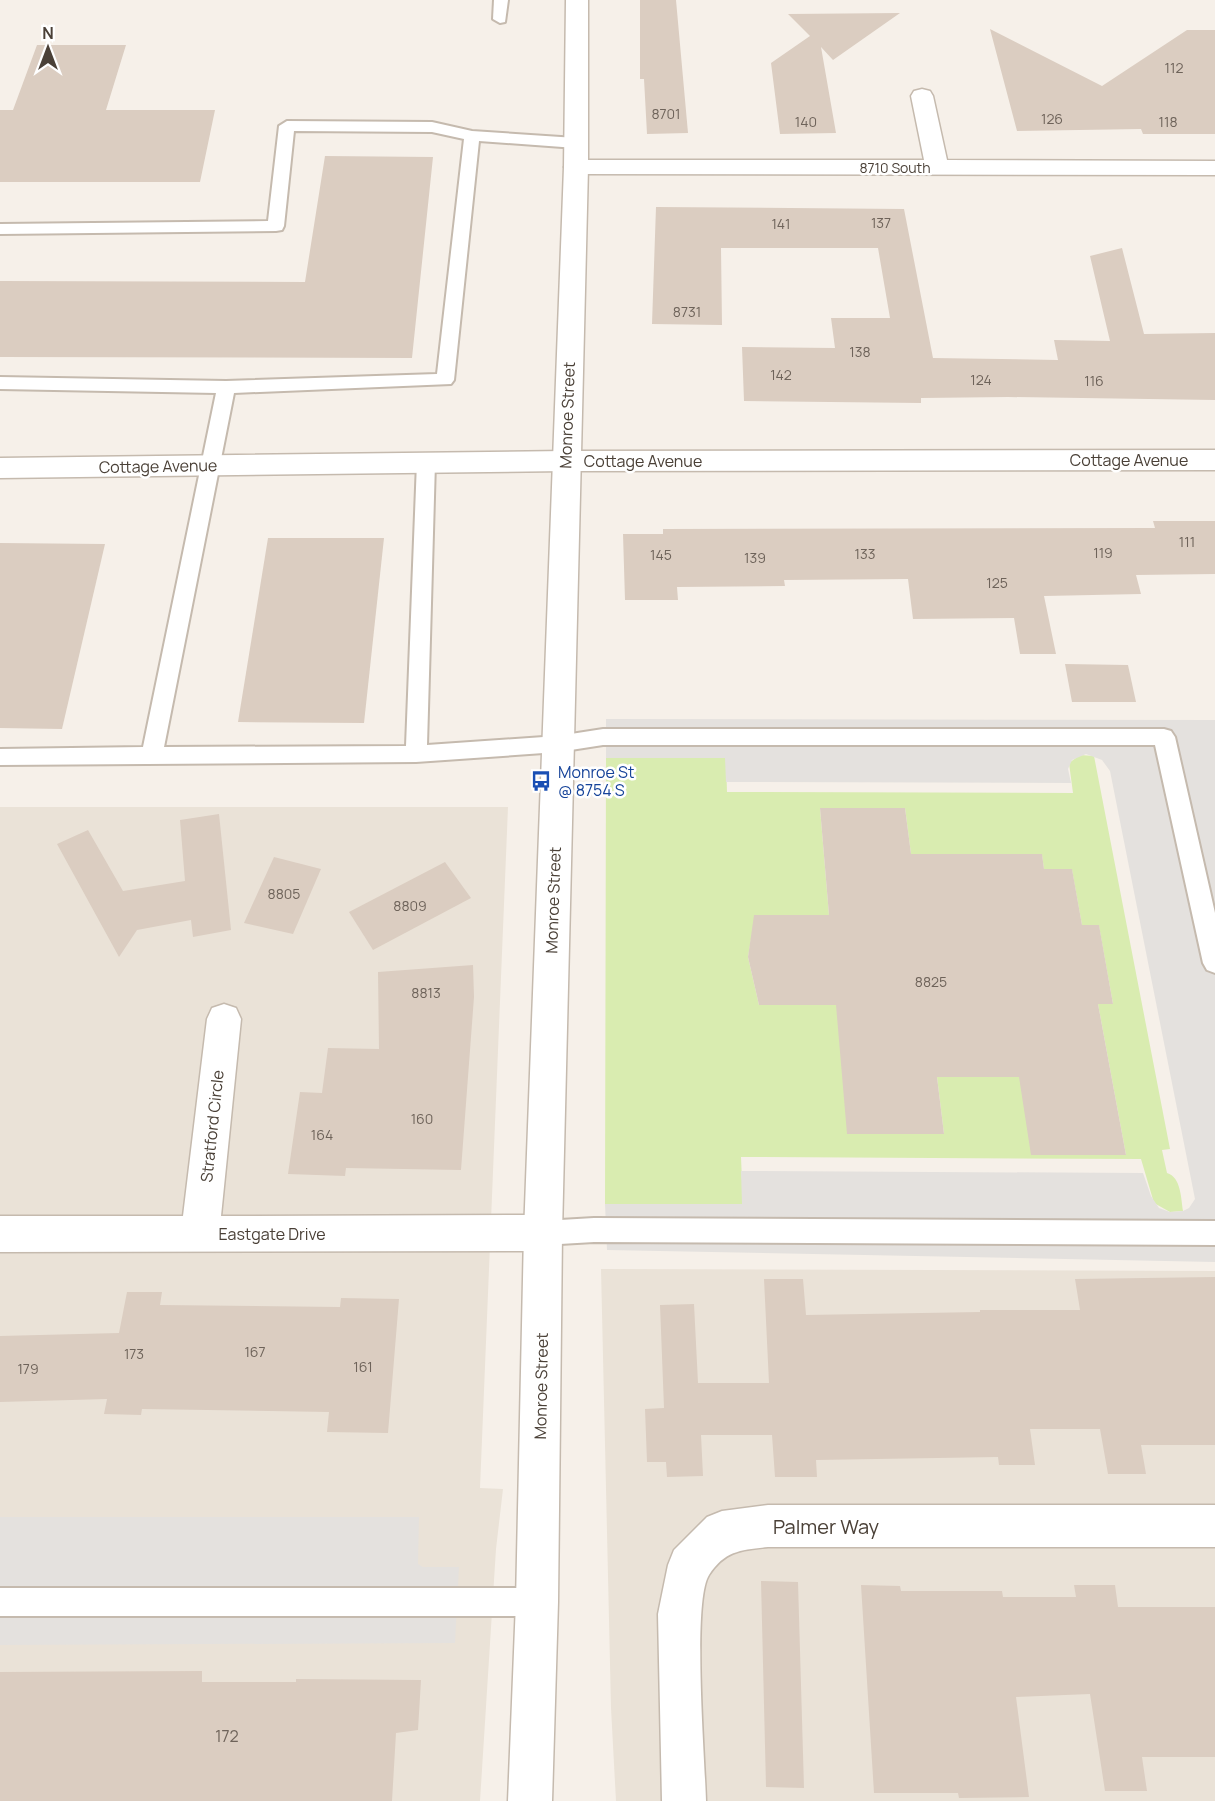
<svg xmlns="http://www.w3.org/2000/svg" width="1215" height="1801" viewBox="0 0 1215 1801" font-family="Manrope,sans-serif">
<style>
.residential{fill:#eae2d7}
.green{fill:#d9ecb0;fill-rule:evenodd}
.parking{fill:#e4e1de}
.building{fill:#dbcdc1}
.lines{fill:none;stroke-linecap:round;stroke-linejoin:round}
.service-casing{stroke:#c5baae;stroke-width:4}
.minor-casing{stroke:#c5baae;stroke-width:3}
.tertiary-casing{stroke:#c5baae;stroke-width:3}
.service{fill:#fff;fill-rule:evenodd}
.minor{fill:#fff;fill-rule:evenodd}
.tertiary{fill:#fff;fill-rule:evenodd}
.labels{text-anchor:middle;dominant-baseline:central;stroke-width:5;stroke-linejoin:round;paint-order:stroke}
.number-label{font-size:14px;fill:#6e635a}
.far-street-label{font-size:14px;fill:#4a4037;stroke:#fff}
.street-label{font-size:16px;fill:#4a4037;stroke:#fff}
.transit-label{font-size:16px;fill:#164399;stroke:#fff;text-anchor:start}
.near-number-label{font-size:16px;fill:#6e635a}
.near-street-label{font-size:20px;fill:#4a4037;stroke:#fff}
</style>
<rect width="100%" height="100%" fill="#f6f0e9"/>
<!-- residential -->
<g class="residential">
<path d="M 0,807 L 508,807 L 480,1488 L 503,1489 L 496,1549 L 480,1801 L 0,1801 Z"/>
<path d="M 601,1269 L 1215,1271 L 1215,1801 L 616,1801 L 611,1708 Z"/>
</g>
<!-- green -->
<path class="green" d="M 1080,755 L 1094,756 L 1170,1149 L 1162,1150 L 1167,1173 C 1181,1177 1181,1198 1183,1211 L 1170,1212 L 1154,1203 L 1141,1159 L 741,1157 L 743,1204 L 605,1204 L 606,758 L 726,758 L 727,792 L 1073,793 L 1069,763 ZM 820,808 L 905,808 L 911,854 L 1042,855 L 1044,869 L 1072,870 L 1082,925 L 1099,926 L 1113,1004 L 1098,1004 L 1126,1155 L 1019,1077 L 937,1077 L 944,1134 L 836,1005 L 759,1005 L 748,957 L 755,915 L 829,915 Z"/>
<!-- parking -->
<g class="parking">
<path d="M 606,719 L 1215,720 L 1215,1262 L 607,1250 L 605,1204 L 742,1204 L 741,1171 L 1143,1173 L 1151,1196 L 1159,1208 L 1170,1212 L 1183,1211 L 1189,1208 L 1195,1199 L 1110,771 L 1102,760 L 1086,754 L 1072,760 L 1068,769 L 1071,783 L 726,782 L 725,758 L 606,758 Z"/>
<path d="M 0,1517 L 419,1517 L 418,1564 L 423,1567 L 459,1567 L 455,1643 L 0,1645 Z"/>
</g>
<!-- building -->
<g class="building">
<path d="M 640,0 L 676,0 L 688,133 L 647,134 L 644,79 L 640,79 Z"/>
<path d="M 900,13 L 833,60 L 821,47 L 836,133 L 780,134 L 771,63 L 810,36 L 788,14 Z"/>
<path d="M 990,29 L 1102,86 L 1187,30 L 1215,30 L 1215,134 L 1143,134 L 1141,129 L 1017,131 Z"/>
<path d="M 37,45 L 126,45 L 106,110 L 215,110 L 200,182 L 0,182 L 0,110 L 13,110 Z"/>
<path d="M 325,156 L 433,157 L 412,358 L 0,357 L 0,281 L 305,282 Z"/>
<path d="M 656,207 L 904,209 L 933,358 L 1058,360 L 1054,340 L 1110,341 L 1090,256 L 1122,248 L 1144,334 L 1215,333 L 1215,400 L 1008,397 L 921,398 L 921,403 L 744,401 L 742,347 L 835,348 L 831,318 L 890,318 L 878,248 L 721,248 L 722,325 L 652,324 Z"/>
<path d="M 1153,521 L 1215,521 L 1215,574 L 1136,575 L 1141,594 L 1044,596 L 1056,654 L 1020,654 L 1014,618 L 913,619 L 908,579 L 784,580 L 785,586 L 677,587 L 678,600 L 625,600 L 623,534 L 663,534 L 663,529 L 1155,528 Z"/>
<path d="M 268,538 L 384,538 L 364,723 L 238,722 Z"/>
<path d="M 0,543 L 105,544 L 62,729 L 0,728 Z"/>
<path d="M 1065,664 L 1128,665 L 1136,702 L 1072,702 Z"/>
<path d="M 820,808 L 905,808 L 911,854 L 1042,854 L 1044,869 L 1072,869 L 1082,925 L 1099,925 L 1113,1004 L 1098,1004 L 1126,1155 L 1031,1155 L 1019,1077 L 937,1077 L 944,1134 L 847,1134 L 836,1005 L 759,1005 L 748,957 L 754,915 L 829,915 Z"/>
<path d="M 219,814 L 231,930 L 193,937 L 191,920 L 137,930 L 119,957 L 57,844 L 88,830 L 123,891 L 185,881 L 180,820 Z"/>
<path d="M 274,857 L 321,869 L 293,934 L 244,923 Z"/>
<path d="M 445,862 L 471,898 L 373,950 L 349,912 Z"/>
<path d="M 473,965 L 474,997 L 461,1170 L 346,1168 L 345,1176 L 288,1174 L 300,1092 L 322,1093 L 328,1048 L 379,1049 L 378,972 Z"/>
<path d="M 1215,1277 L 1215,1445 L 1141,1445 L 1146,1474 L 1108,1474 L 1100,1429 L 1030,1429 L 1035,1465 L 999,1465 L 998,1457 L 816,1460 L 817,1477 L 775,1477 L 772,1435 L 701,1435 L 703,1476 L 667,1477 L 666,1462 L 647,1462 L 645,1409 L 664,1408 L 660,1305 L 694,1304 L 698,1383 L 769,1383 L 764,1279 L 803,1279 L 806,1315 L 980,1312 L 980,1310 L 1080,1310 L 1075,1279 Z"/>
<path d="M 127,1292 L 162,1292 L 160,1305 L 340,1307 L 341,1298 L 399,1299 L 388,1433 L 327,1432 L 329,1412 L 142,1409 L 141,1415 L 104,1414 L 107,1399 L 0,1402 L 0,1336 L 119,1333 Z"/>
<path d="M 761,1581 L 798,1582 L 804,1788 L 766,1787 Z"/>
<path d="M 861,1585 L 900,1586 L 901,1591 L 1002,1591 L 1003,1597 L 1076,1597 L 1074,1585 L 1115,1585 L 1118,1607 L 1215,1607 L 1215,1757 L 1142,1757 L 1147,1791 L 1105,1791 L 1090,1694 L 1016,1697 L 1029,1797 L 959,1798 L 958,1793 L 874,1793 Z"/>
<path d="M 202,1671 L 202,1682 L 296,1682 L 296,1679 L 421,1680 L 418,1730 L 396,1733 L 392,1801 L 0,1801 L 0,1672 Z"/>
</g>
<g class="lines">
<!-- service casing -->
<g class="service-casing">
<g id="service">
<path d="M 494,0 L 508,0 L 505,22 L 500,23 L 493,19 Z"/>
<path d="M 287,121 L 432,122 L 472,131 L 576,138 L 584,143 L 576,148 L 479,141 L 454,380 L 451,384 L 234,393 L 164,747 L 406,746 L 417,462 L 419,457 L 426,455 L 433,457 L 435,462 L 427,745 L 558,736 L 603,729 L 1164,729 L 1171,731 L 1175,737 L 1215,913 L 1215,973 L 1207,970 L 1203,963 L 1155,745 L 603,745 L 558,752 L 416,762 L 0,765 L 0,749 L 143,747 L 216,393 L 0,389 L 0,377 L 226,381 L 437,374 L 464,139 L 432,132 L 294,131 L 284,226 L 282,230 L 276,231 L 0,234 L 0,224 L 268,221 L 279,126 Z"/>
<path d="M 594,1218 L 1215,1221 L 1215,1245 L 594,1242 L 543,1245 L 534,1242 L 530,1233 L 534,1224 L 543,1221 Z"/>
<path d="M 0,1588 L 537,1588 L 547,1592 L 551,1602 L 547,1612 L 537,1616 L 0,1616 Z"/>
</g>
</g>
<!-- minor casing -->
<g class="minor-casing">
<g id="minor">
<path d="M 922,89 L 930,91 L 933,96 L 947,160 L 1215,161 L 1215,175 L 576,174 L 568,172 L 564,167 L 568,162 L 576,160 L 924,160 L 911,96 L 914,91 Z"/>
<path d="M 1215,450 L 1215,470 L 565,471 L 0,478 L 0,458 L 565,451 Z"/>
<path d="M 224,1004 L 236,1008 L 241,1019 L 221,1216 L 543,1215 L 556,1220 L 562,1233 L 556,1246 L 543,1251 L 0,1252 L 0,1216 L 183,1216 L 207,1019 L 212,1008 Z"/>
<path d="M 768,1505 L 1215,1505 L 1215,1547 L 768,1547 C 742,1550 725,1550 709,1575 C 692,1601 705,1762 706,1801 L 662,1801 L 658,1614 L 668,1565 L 674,1550 L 707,1517 L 722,1511 Z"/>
</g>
</g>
<!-- tertiary casing -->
<g class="tertiary-casing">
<path id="tertiary" d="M 566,0 L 588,0 L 588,167 L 562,1233 L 558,1602 L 552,1801 L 508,1801 L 516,1602 L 524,1233 L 564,167 Z"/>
</g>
<!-- service -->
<use href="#service" class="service"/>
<!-- minor -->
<use href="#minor" class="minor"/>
<!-- tertiary -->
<use href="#tertiary" class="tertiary"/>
</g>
<!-- icons -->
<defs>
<g id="bus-bare" transform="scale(1.62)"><path d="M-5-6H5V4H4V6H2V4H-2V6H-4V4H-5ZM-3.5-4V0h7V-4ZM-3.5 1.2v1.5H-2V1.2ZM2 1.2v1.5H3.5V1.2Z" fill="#1a4fb4" stroke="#fff" stroke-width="2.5" paint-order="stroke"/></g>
</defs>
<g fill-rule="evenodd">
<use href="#bus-bare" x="541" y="781"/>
</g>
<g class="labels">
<!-- number labels -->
<g class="number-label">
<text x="1174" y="67">112</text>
<text x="666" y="113">8701</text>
<text x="1052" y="118">126</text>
<text x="806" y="121">140</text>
<text x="1168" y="121">118</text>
<text x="881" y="222">137</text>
<text x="781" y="223">141</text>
<text x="687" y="311">8731</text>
<text x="860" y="351">138</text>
<text x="781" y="374">142</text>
<text x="981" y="379">124</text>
<text x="1094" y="380">116</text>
<text x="1187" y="541">111</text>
<text x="1103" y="552">119</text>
<text x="865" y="553">133</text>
<text x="661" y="554">145</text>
<text x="755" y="557">139</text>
<text x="997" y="582">125</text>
<text x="284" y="893">8805</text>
<text x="410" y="905">8809</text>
<text x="931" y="981">8825</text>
<text x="426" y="992">8813</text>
<text x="422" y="1118">160</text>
<text x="322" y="1134">164</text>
<text x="255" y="1351">167</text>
<text x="134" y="1353">173</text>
<text x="363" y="1366">161</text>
<text x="28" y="1368">179</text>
</g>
<!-- far-street labels -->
<g class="far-street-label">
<text x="895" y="167">8710 South</text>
</g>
<!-- street labels -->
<g class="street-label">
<text transform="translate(567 415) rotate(-88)">Monroe Street</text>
<text x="1129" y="460">Cottage Avenue</text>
<text x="643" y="461">Cottage Avenue</text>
<text transform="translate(158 466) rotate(-1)">Cottage Avenue</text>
<text transform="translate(553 900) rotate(-88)">Monroe Street</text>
<text transform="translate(212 1126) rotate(-84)">Stratford Circle</text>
<text x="272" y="1234">Eastgate Drive</text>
<text transform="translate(541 1386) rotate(-89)">Monroe Street</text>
</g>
<!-- transit labels -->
<g class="transit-label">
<text x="558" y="772">Monroe St<tspan x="558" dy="18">@ 8754 S</tspan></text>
</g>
<!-- near-number labels -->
<g class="near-number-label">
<text x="227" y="1736">172</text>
</g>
<!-- near-street labels -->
<g class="near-street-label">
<text x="826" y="1526">Palmer Way</text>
</g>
</g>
<!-- north arrow -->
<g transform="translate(48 48)" stroke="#ffffff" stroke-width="4.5" paint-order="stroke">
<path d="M0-4.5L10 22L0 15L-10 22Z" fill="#4a4037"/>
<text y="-9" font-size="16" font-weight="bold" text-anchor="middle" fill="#4a4037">N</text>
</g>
</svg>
